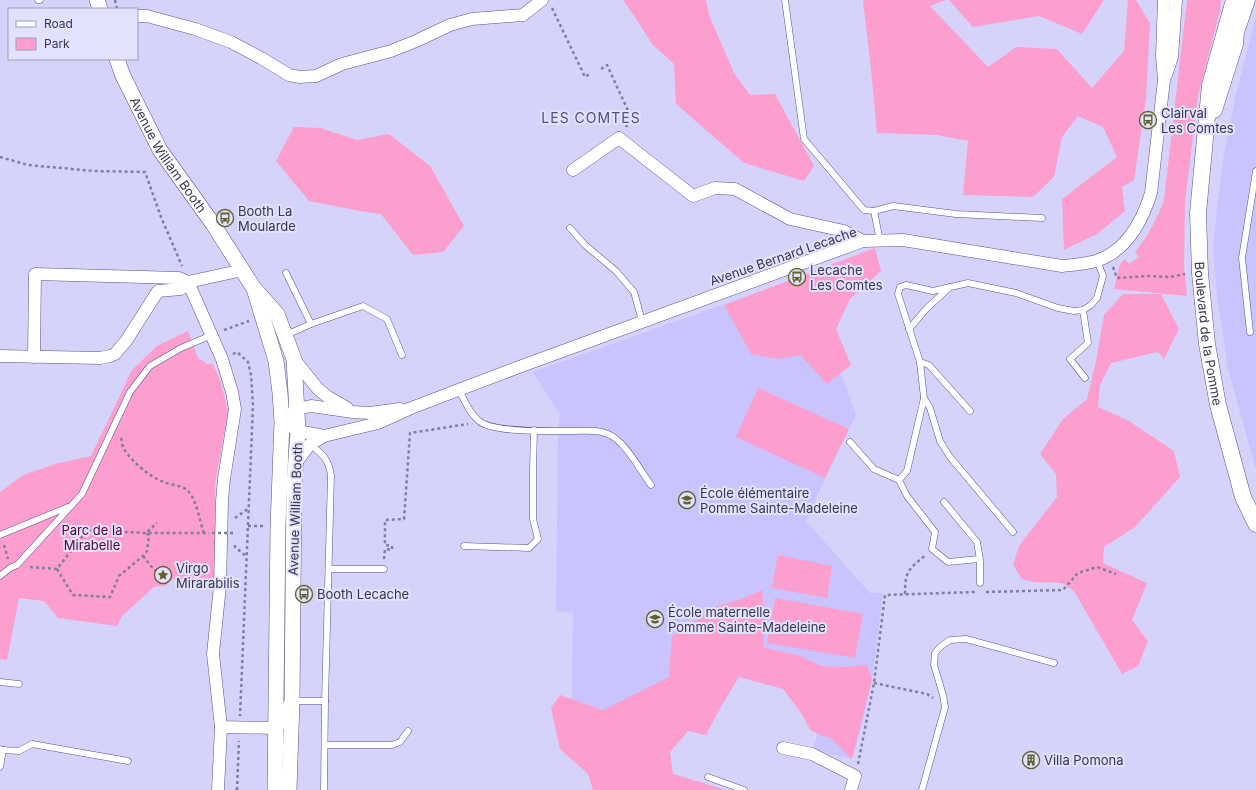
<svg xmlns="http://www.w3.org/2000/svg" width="1256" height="790" viewBox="0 0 1256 790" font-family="Inter,sans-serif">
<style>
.built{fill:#c9c4fe}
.green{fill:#fc9ece}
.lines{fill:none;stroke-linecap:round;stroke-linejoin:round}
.service-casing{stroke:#585089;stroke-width:7}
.minor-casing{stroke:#585089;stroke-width:13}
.tertiary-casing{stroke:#585089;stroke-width:16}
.secondary-casing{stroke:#585089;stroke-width:17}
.path{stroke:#807d9d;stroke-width:2.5;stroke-dasharray:3 3;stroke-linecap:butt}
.service{stroke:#fff;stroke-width:6}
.minor{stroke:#fff;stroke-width:12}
.tertiary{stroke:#fff;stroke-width:15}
.secondary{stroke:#fff;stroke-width:16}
.path-bridge{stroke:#807d9d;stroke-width:2.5;stroke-dasharray:3 3;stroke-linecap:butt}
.labels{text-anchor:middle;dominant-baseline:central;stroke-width:4;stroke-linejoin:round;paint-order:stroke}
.poi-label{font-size:13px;fill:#38354f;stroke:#e3e2fd;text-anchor:start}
.street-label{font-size:13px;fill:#38354f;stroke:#e3e2fd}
.park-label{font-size:13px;fill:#510235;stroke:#e3e2fd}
.neighbourhood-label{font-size:14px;letter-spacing:1px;fill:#544d85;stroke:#e3e2fd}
</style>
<rect width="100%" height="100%" fill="#d6d3fb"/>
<!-- built -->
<g class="built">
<path d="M 1256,16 L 1256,470 L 1228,369 L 1217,297 L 1213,246 L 1222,165 L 1236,94 Z"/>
<path d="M 805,275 L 856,415 L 825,478 L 806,521 L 870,593 L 883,593 L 872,680 L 862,725 L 852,759 L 813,749 L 830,688 L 763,683 L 733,675 L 571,740 L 573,613 L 556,611 L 558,431 L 560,415 L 533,372 L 750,295 Z"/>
</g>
<!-- green -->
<g class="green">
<path d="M 623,0 L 706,0 L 709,15 L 734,73 L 750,95 L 775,94 L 814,166 L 804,181 L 744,163 L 676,104 L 674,64 L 652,44 L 640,25 Z"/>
<path d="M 865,0 L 946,0 L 930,6 L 988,67 L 1016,47 L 1057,49 L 1092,88 L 1124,51 L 1128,0 L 1136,0 L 1150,23 L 1146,99 L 1134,180 L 1122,187 L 1125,211 L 1097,234 L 1064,250 L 1062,199 L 1117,157 L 1103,127 L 1078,116 L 1062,137 L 1054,177 L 1033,197 L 963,195 L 968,141 L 937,135 L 877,133 L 870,60 L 863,1 Z"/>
<path d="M 949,0 L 1104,0 L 1082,34 L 1039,16 L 973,27 Z"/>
<path d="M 1187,0 L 1221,0 L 1221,1 L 1220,11 L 1198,96 L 1185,202 L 1184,267 L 1187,296 L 1114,289 L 1120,264 L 1125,259 L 1129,264 L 1139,257 L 1135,252 C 1148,236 1157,219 1164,200 Z"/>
<path d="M 294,127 L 321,128 L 357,140 L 389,134 L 430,166 L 464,226 L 443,252 L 413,255 L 381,214 L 360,211 L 309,201 L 276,161 Z"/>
<path d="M 875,248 L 881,271 L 850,299 L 836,329 L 851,365 L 827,384 L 800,355 L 778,359 L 751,354 L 724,305 Z"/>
<path d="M 1123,294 L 1161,294 L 1179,329 L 1164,359 L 1158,352 L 1111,363 L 1100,385 L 1098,407 L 1129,421 L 1174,451 L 1180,477 L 1135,527 L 1104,547 L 1103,563 L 1147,583 L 1132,620 L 1148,641 L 1138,666 L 1122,674 L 1074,591 L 1062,583 L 1033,582 L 1022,579 L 1013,565 L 1019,546 L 1057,497 L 1056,474 L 1040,454 L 1063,419 L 1087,399 L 1096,361 L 1104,315 Z"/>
<path d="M 188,331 L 198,358 L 207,364 L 213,364 L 221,383 L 228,412 L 215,484 L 215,584 L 173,579 L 171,580 L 167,585 L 154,587 L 122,616 L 117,626 L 58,618 L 44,601 L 19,598 L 7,660 L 0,659 L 0,492 L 23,475 L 55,464 L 91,456 L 132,370 L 157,346 Z"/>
<path d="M 758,388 L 849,429 L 825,478 L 736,437 Z"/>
<path d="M 778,555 L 832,566 L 827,598 L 772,588 Z"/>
<path d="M 762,590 L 765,622 L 763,647 L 800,656 L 821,666 L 843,667 L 867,665 L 872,680 L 852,759 L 832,739 L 811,731 L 801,713 L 783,689 L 739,677 L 722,705 L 706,735 L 688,731 L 670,752 L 673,774 L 726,790 L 593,790 L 588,774 L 560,749 L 551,708 L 560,695 L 603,710 L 669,677 L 672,636 L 717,606 L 742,599 Z"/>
<path d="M 775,598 L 863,614 L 855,658 L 767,643 Z"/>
</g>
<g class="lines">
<!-- service casing -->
<g class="service-casing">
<g id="service">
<path d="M 38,0 L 40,0"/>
<path d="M 785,0 L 804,139 L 864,210 L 874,211 L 880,241"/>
<path d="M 874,211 L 893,206 L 956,214 L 1042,218"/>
<path d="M 570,228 L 585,245 L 616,271 L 634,292 L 642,321"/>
<path d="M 286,273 L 311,324"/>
<path d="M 1083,310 L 1088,343 L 1070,359 L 1085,378"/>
<path d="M 909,329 L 927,308 L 950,287"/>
<path d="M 1250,332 L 1242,258 L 1256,171"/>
<path d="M 286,335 L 311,324 L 363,306 L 387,319 L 402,355"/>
<path d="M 920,362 L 929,365 L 970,411"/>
<path d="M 459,390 C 465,401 469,413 479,421 C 493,433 552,431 572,431 C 584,431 597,429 608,434 C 625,441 640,470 651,485"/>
<path d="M 924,398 L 930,408 L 940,441 L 950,457 L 1013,532"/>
<path d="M 850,442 L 874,469 L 899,480 L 907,471 L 924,398 L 920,362 L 898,294 L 900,287 L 906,285 L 933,291 L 968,283 L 1016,293 L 1058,308 L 1074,311 L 1083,310 L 1091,305 L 1097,298 L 1103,276 L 1097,260"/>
<path d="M 310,444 C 323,455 328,458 331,475 L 325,701 L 324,790"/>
<path d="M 899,480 L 907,496 L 935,532 L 932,549 L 948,562 L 979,559"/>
<path d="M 944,502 L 977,542 L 980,560 L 980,583"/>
<path d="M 0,535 L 68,507"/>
<path d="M 464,546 L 529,548 L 538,539 L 533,519 L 533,470 L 534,430"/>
<path d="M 329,569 L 384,569"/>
<path d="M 0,576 L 10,568 L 17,565 L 82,494 L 130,392 L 150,366 L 181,348 L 212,335"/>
<path d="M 0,682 L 19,684"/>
<path d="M 292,701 L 325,701"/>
<path d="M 325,745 L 392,745 L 400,742 L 408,731"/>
<path d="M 3,750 L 19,751 L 32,744 L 128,761"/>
<path d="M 0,767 L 3,750 L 0,749"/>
<path d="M 708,777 L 744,790"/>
<path d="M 922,790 L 945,707 L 943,695 L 934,665 L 935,653 L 940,647 L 950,640 L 966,639 L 1054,663"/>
</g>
</g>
<!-- minor casing -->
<g class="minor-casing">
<g id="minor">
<path d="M 137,16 L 147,16 L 195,29 L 231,42 L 261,58 L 289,75 L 300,77 L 316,76 L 342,64 L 391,51 L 416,41 L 450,25 L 472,19 L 523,15 L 542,0"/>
<path d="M 1166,75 L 1172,57 L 1176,0"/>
<path d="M 573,170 L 619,138 L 693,196 L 715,188 L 735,189 L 790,219 L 844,231 L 863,241"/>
<path d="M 188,282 L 222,359 L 232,392 L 235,409 L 224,479 L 222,501 L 220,586 L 213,654 L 221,727 L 276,728 L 281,723 L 290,703"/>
<path d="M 0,356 L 100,358 L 110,356 L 115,354 L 119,349 L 126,341 L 158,291 L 181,289 L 188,282 L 243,270"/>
<path d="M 34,357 L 35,274 L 179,278 L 188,282"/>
<path d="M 294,359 L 318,389 L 328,397 L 347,408"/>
<path d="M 324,436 L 298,431 L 282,421 L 297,409 L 311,406 L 353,412 L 370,413 L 400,409"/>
<path d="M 296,463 L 310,444 L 324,436 L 378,423 L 411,408 L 519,367 L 863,241 L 903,240 L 1062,266 C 1073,265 1085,264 1096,261 C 1127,251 1142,222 1151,193 L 1164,80 L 1162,56 L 1164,0"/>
<path d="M 783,748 L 812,754 L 855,776 L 851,790"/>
<path d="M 218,790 L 221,727"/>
</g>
</g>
<!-- tertiary casing -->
<g class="tertiary-casing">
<g id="tertiary">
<path d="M 97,0 L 100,9"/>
<path id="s1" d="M 117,59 L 123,76 L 160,150 L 213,224 L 253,287 L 277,314 L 294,359 L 298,431 L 294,485 L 292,701 L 289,790"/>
<path d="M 255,292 L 276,361 L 280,393 L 282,421 L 278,527 L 275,790"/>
</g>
</g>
<!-- secondary casing -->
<g class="secondary-casing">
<g id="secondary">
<path id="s2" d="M 1234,0 L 1210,85 L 1198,213 L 1200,273 L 1207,344 L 1218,405 L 1243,497 L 1256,524"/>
<path d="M 1214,110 L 1235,44 L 1236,32 L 1247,0"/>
</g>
</g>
<!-- path -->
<g class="path">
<path d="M 115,0 L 117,9"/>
<path d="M 552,8 L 585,77 L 591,73"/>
<path d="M 601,69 L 607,65 L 630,115 L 626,128"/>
<path d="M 0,157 L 28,165 L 94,171 L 145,172 L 161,217 L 182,266"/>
<path d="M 1113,267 L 1117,278 L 1148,276 L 1170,277 L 1185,274"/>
<path d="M 224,330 L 249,321"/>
<path d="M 233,354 L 237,352 L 248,362 L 251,375 L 253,405 L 240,716"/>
<path d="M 121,438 C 122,441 122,446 124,449 C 131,461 151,478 164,482 C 171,485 181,485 187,490 C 197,499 199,520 204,533"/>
<path d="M 235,518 L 249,508"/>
<path d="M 248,526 L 264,526"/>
<path d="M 4,545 L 8,559"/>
<path d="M 235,545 L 235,547 L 247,557"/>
<path d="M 143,556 L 154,570 L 161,573"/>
<path d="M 384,559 L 385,549 L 392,550 L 392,546 L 385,545 L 385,520 L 404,519 L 410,433 L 468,424"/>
<path d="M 30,567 L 57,569 L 87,530 L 146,533 L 209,533"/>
<path d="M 57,569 L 73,595 L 110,597 L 119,576 L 143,556 L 147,551 L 149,535 L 146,533 L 157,523"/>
<path d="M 986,592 L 1063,590 L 1078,573 L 1097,567 L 1116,574"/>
<path d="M 905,594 C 905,572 908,569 926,555"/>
<path d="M 874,683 L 927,694 L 933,698"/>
<path d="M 858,764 L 874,683 L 885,595 L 975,592"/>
<path d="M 237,790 L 239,741"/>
</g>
<!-- service -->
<use href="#service" class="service"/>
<!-- minor -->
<use href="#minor" class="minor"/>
<!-- tertiary -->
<use href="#tertiary" class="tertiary"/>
<!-- secondary -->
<use href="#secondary" class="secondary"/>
<!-- path-bridge -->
<path class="path-bridge" d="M 212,533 L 235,533"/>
</g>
<!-- icons -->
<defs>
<g id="bus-ring" transform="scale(0.9)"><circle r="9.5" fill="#e3e2fd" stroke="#61602d" stroke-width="1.5"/><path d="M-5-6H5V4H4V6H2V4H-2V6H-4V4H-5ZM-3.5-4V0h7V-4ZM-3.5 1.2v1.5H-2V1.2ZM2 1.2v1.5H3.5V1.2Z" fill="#61602d"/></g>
<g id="school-ring" transform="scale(0.9)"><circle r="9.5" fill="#e3e2fd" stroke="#61602d" stroke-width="1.5"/><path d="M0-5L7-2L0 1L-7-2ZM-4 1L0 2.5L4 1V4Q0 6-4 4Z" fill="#61602d"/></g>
<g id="sight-ring" transform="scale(0.9)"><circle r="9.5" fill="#e3e2fd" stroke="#61602d" stroke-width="1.5"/><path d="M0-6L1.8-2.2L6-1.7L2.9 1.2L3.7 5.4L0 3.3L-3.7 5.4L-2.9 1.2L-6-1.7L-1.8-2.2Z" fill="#61602d"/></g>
<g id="building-ring" transform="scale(0.9)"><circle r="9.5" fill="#e3e2fd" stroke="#61602d" stroke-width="1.5"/><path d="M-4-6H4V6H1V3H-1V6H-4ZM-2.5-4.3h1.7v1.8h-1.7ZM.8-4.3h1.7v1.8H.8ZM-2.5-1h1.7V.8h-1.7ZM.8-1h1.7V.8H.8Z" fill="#61602d"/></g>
</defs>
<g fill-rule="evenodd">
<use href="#bus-ring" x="1148" y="120"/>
<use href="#bus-ring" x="225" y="218"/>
<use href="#bus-ring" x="797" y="277"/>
<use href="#school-ring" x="687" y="500"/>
<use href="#sight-ring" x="163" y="575"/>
<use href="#bus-ring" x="304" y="594"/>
<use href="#school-ring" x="655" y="619"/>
<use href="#building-ring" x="1031" y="760"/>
</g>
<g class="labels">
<!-- poi labels -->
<g class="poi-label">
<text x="1161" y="113">Clairval<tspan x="1161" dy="15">Les Comtes</tspan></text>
<text x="238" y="211">Booth La<tspan x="238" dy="15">Moularde</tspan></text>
<text x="810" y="270">Lecache<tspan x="810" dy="15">Les Comtes</tspan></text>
<text x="700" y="493">École élémentaire<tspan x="700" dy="15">Pomme Sainte-Madeleine</tspan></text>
<text x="176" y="568">Virgo<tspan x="176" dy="15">Mirarabilis</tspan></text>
<text x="317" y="594">Booth Lecache</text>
<text x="668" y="612">École maternelle<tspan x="668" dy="15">Pomme Sainte-Madeleine</tspan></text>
<text x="1044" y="760">Villa Pomona</text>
</g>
<!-- street labels -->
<g class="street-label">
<text stroke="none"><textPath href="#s1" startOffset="109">Avenue William Booth</textPath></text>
<text transform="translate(783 256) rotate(-19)">Avenue Bernard Lecache</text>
<text stroke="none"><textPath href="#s2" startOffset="338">Boulevard de la Pomme</textPath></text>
<text transform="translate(295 509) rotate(-88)">Avenue William Booth</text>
</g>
<!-- park labels -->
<g class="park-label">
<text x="92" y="530">Parc de la<tspan x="92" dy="15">Mirabelle</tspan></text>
</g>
<!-- neighbourhood labels -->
<g class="neighbourhood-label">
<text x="591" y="117">LES COMTES</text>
</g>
</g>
<!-- legend -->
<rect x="8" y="8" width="130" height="52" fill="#e3e2fd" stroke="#9f9db7"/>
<rect x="16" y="21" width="20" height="6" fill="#ffffff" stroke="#9f9db7"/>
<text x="44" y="28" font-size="12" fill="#38354f">Road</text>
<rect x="16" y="38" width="20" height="12" fill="#fc9ece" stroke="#9f9db7"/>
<text x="44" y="48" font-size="12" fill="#38354f">Park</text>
</svg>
